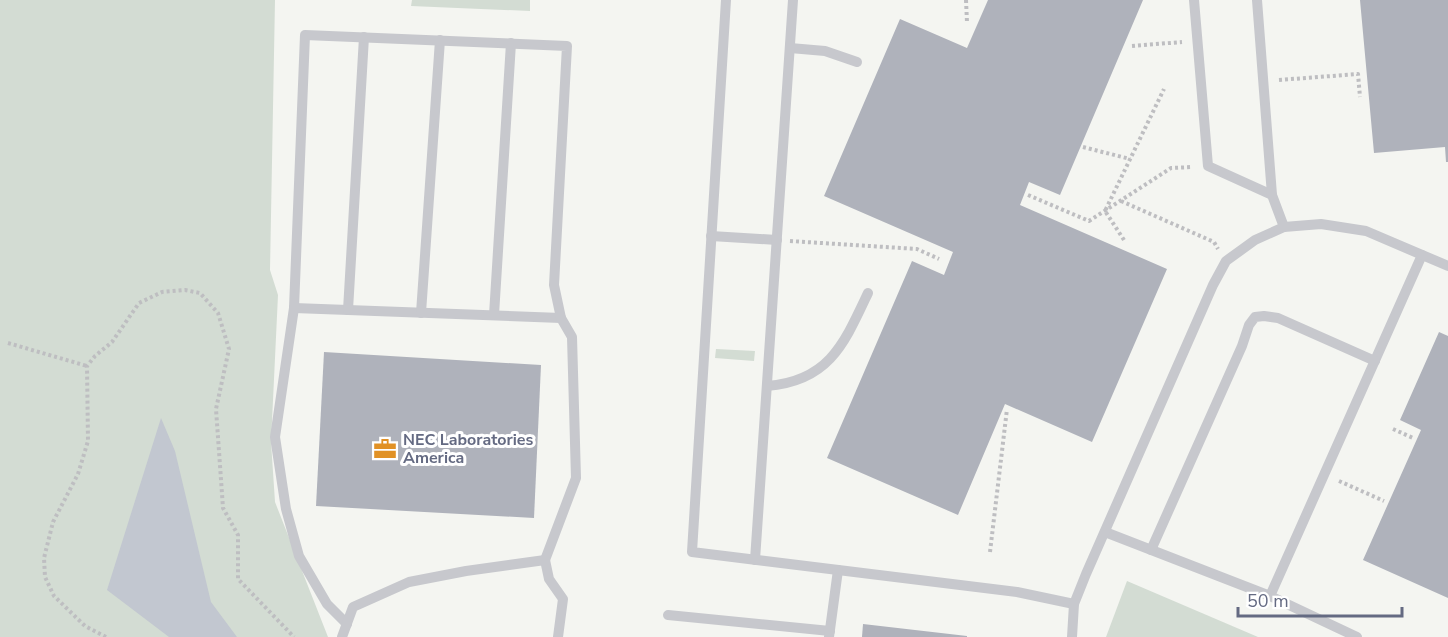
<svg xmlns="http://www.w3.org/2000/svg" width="1448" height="637" viewBox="0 0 1448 637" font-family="'Nunito Sans',sans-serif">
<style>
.green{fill:#d3dcd3}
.water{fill:#c2c7d0}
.building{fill:#afb2bb}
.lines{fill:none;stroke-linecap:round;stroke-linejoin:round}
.path{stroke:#bebec1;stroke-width:4;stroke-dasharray:3 3;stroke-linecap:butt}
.service{stroke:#c7c8cd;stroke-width:10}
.labels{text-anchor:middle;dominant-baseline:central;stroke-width:6;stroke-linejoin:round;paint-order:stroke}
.poi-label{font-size:16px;font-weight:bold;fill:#646a82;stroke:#fff;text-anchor:start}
</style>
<rect width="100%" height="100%" fill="#f4f5f1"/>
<!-- green -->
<g class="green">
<path d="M 0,0 L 275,0 L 270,270 L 278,295 L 271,442 L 275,502 L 328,637 L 0,637 Z"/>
<path d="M 412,0 L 530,0 L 530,11 L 411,6 Z"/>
<path d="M 716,349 L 755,351 L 754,361 L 715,358 Z"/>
<path d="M 1127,581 L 1258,637 L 1106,637 Z"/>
</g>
<!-- water -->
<path class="water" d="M 161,418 L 175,451 L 211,602 L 237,637 L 169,637 L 107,590 Z"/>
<!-- building -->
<g class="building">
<path d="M 988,0 L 1143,0 L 1060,195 L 1029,182 L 1020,205 L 1167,269 L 1092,442 L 1005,404 L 958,515 L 827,458 L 912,261 L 944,275 L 953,252 L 824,196 L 900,19 L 967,48 Z"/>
<path d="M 1360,0 L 1448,0 L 1448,162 L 1446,162 L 1445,147 L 1374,153 Z"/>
<path d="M 1439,332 L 1448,336 L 1448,598 L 1363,560 L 1421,430 L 1400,420 Z"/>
<path d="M 324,352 L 541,365 L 534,518 L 316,506 Z"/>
<path d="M 863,624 L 967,636 L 967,637 L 862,637 Z"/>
</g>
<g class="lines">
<!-- path -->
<g class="path">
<path d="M 966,0 L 967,22"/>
<path d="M 1132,46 L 1182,42"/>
<path d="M 1279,80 L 1358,74 L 1360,97"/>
<path d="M 1083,147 L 1130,159"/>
<path d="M 1028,195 L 1089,221 L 1171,168 L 1192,167"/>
<path d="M 1121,201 L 1214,242 L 1218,249"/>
<path d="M 1124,240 L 1105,211 L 1164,89"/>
<path d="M 790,241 L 917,249 L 939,259"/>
<path d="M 8,343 L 87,366"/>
<path d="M 1393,429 L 1413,438"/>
<path d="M 1339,481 L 1384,501"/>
<path d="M 990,552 L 1007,409"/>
<path d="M 106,637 L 85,626 L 54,596 L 45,577 L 44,558 L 53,522 L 78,474 L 88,441 L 87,366 L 95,356 L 112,342 L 139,303 L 162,292 L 185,290 L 200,293 L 218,313 L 229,349 L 216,409 L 223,508 L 238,535 L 238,579 L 294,637"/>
</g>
<!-- service -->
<g class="service">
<path d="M 726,0 L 692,552 L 1017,592 L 1074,604"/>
<path d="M 1194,0 L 1208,166 L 1272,195 L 1284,227"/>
<path d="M 1257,0 L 1272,195"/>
<path d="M 790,48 L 825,51 L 857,62"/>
<path d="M 711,236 L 777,240"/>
<path d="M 294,308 L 561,318"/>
<path d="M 348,310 L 364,37"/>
<path d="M 421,313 L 440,40"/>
<path d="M 494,315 L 511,43"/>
<path d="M 767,386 C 829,381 844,344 868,293"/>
<path d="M 1105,532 L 1270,596 L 1422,255"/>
<path d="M 1151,550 L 1242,346 L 1249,325 L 1255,317 L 1264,316 L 1278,318 L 1375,361"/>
<path d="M 755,560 L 793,0"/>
<path d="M 1270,596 L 1357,637"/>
<path d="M 668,615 L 830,631"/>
<path d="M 347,624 L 327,604 L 299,556 L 286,509 L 275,437 L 294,308 L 305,35 L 567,46 L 554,285 L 561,318 L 572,337 L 576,478 L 545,560"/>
<path d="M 342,637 L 353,607 L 409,582 L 466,571 L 545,560 L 549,579 L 563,599 L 558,637"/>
<path d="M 829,637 L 838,570"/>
<path d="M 1072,637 L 1074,604 L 1086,574 L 1213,285 L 1226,261 L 1255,240 L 1284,227 L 1321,224 L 1366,231 L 1448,266"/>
</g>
</g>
<!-- icons -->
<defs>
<g id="office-bare" transform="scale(1.8)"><path d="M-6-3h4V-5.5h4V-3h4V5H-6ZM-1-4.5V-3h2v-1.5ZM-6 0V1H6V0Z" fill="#e19125" stroke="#fff" stroke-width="2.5" paint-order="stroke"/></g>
</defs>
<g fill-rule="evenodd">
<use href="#office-bare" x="385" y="449"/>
</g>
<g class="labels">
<!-- poi labels -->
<g class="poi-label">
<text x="403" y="440">NEC Laboratories<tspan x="403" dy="18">America</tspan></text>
</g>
</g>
<!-- scale -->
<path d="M1238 607v9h164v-9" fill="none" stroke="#646a82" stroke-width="3"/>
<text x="1247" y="607" font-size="18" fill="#646a82" stroke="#ffffff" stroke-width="4.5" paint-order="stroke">50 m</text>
</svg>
